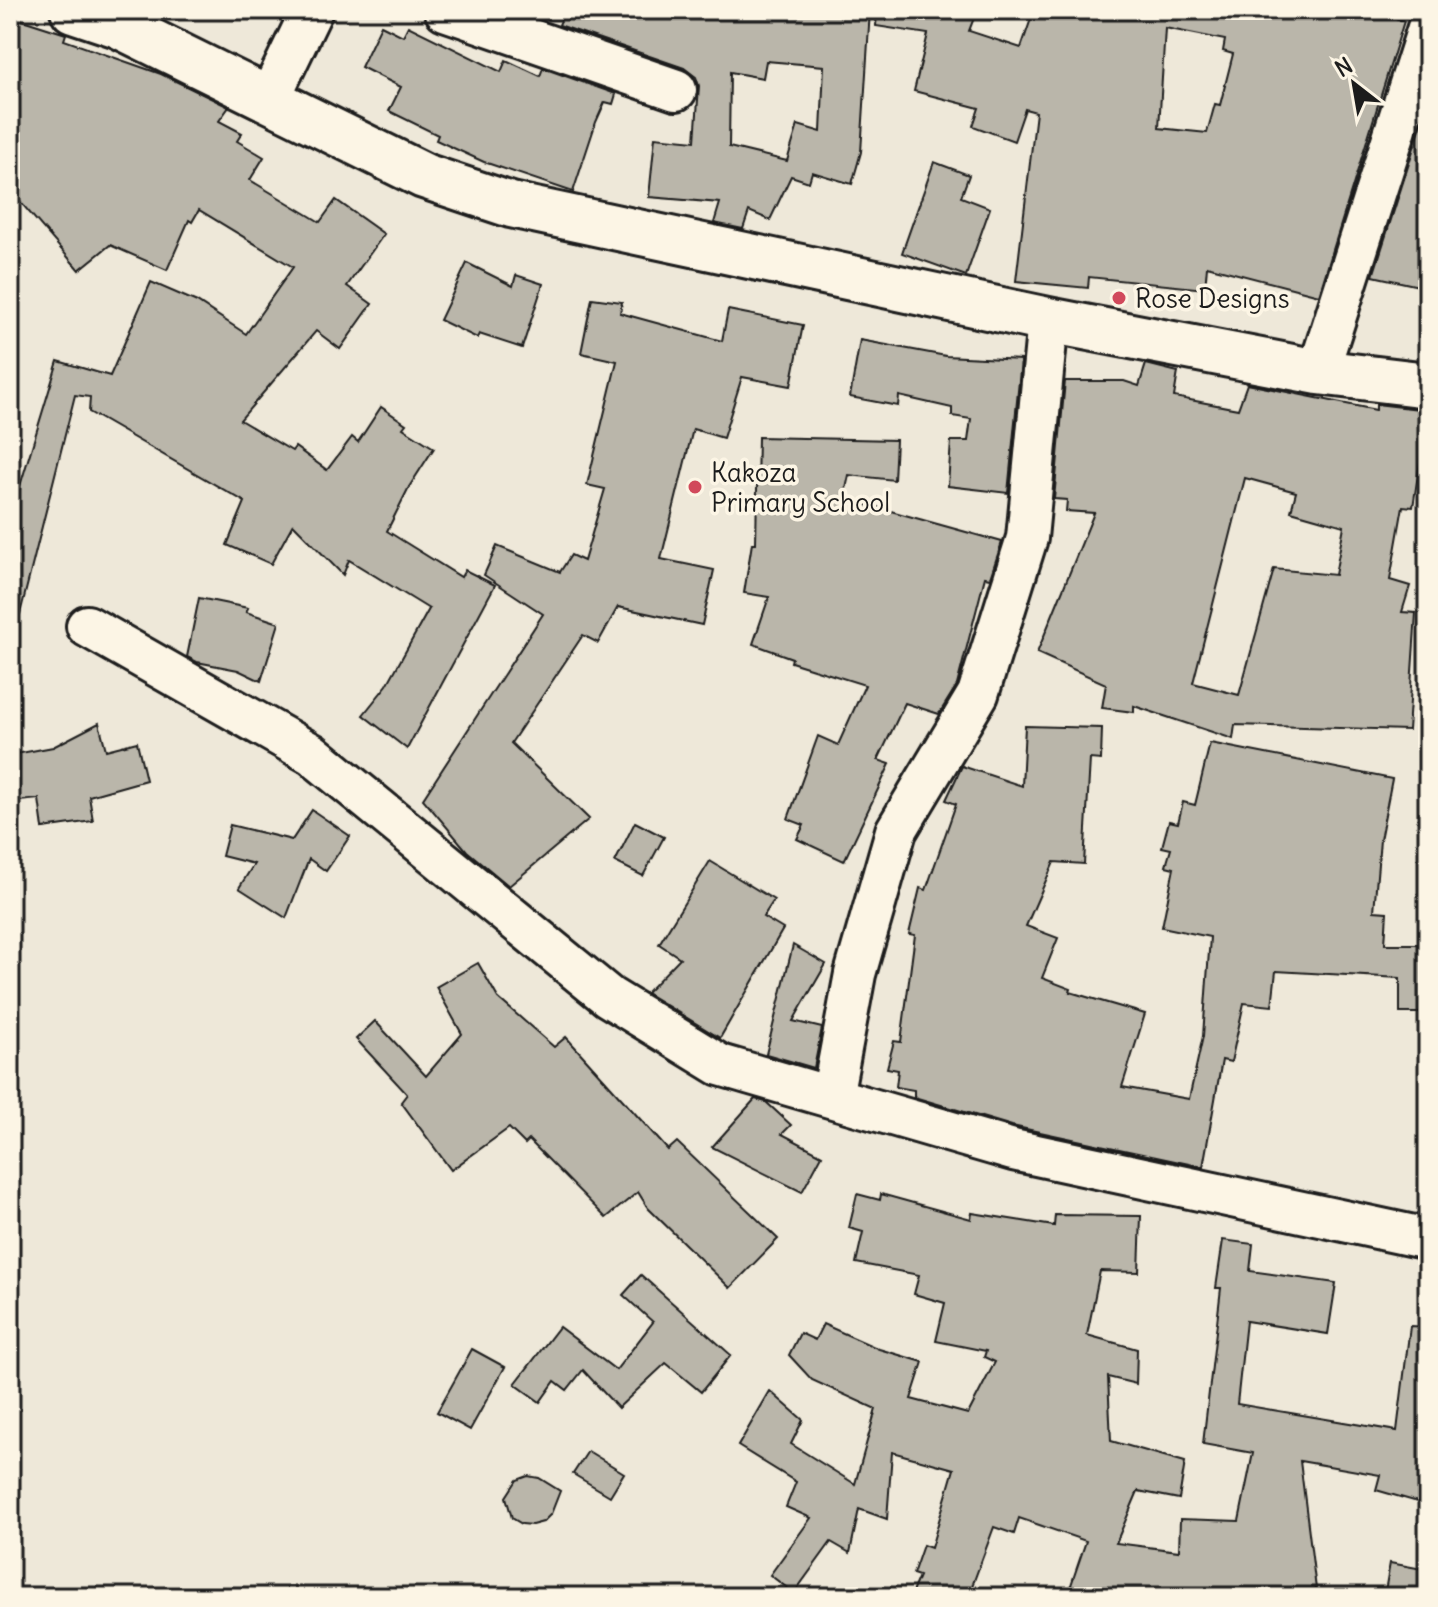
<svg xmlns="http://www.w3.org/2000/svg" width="1438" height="1607" viewBox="0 0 1438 1607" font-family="Delius,sans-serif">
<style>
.building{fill:#bab6aa;stroke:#1c1c1c;stroke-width:2;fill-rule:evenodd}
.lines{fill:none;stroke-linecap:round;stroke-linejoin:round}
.street-casing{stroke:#1c1c1c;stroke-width:46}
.secondary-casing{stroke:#1c1c1c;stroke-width:50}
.street{stroke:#fcf5e5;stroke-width:40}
.secondary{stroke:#fcf5e5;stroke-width:44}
.poi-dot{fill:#d1495b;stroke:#fcf5e5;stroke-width:3}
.labels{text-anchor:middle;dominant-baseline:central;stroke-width:7;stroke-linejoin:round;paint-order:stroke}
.poi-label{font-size:26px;fill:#1c1c1c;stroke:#fcf5e5;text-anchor:start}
</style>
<rect width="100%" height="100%" fill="#eee8d9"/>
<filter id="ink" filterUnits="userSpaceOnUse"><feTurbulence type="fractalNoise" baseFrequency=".0125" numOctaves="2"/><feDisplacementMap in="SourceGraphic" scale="16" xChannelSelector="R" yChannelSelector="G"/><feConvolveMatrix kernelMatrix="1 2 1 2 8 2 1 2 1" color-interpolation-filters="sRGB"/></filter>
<g filter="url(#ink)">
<!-- building -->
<g class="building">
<path d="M 565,10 L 870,10 L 861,152 L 852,184 L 812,172 L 809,182 L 791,176 L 770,220 L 749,211 L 743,229 L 714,223 L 720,203 L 649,197 L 655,137 L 695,141 L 699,86 L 696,77 L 684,68 L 559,25 ZM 766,61 L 824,66 L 821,132 L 798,125 L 787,161 L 729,147 L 730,72 L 763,78 Z"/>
<path d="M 877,10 L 977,10 L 969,31 L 1021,48 L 1034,10 L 1311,10 L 1335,15 L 1337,10 L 1371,10 L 1404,21 L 1319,295 L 1207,266 L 1205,289 L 1089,277 L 1088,288 L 1016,281 L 1036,112 L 1025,109 L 1014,141 L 973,126 L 979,108 L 914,91 L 928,34 L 876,26 ZM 1165,28 L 1225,40 L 1223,51 L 1233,54 L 1220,105 L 1215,104 L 1207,133 L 1159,128 Z"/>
<path d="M 10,16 L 66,34 L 64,40 L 161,74 L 229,107 L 219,121 L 242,133 L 237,141 L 264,157 L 250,180 L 320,222 L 336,200 L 384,234 L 347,286 L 372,304 L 340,349 L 316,331 L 240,420 L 292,451 L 295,447 L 327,470 L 352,437 L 358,442 L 381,407 L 406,424 L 403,428 L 434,448 L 409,487 L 387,531 L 461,577 L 465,570 L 495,585 L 407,749 L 363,715 L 387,685 L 429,609 L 349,560 L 343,575 L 293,524 L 271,564 L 227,545 L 245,502 L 89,412 L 90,397 L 75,395 L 20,614 L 10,613 L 10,519 L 58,361 L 110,376 L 151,282 L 197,302 L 246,334 L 293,267 L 199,210 L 192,222 L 189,220 L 167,270 L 110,245 L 79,270 L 10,190 Z"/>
<path d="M 381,25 L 403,36 L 408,26 L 501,72 L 506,60 L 540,76 L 543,68 L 616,94 L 613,104 L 605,102 L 596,122 L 573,192 L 484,162 L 436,140 L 438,135 L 389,111 L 401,87 L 361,67 Z"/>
<path d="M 1426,110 L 1428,111 L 1428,288 L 1373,276 Z"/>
<path d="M 934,162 L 969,175 L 961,197 L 990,208 L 966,276 L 902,253 Z"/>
<path d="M 467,263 L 513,286 L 516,275 L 543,284 L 522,348 L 479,334 L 477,338 L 440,320 Z"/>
<path d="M 592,298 L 622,302 L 620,313 L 722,341 L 728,310 L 803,325 L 791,386 L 742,377 L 723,438 L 693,429 L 661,559 L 714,570 L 702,625 L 618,607 L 598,643 L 583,635 L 511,743 L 589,819 L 509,886 L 467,851 L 423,799 L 543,614 L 484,575 L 497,546 L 560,572 L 571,555 L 584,561 L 605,489 L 587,485 L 617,361 L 581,353 Z"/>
<path d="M 860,340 L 946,356 L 1021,360 L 1008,493 L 948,486 L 951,441 L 968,441 L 971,419 L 952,416 L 952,408 L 899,396 L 898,406 L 850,397 Z"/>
<path d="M 1146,364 L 1178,372 L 1174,397 L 1238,409 L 1247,384 L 1376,410 L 1376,404 L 1428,410 L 1413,507 L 1403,506 L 1390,580 L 1410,586 L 1402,612 L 1416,613 L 1408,730 L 1235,725 L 1233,739 L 1134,706 L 1134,712 L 1102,708 L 1106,684 L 1037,653 L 1094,513 L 1066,511 L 1067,500 L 1054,499 L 1065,381 L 1124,381 L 1139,386 ZM 1245,478 L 1296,492 L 1291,511 L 1344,526 L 1335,575 L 1274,569 L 1239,695 L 1193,683 Z"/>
<path d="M 758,437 L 896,440 L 894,480 L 849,475 L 844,498 L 1002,542 L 990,578 L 985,577 L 957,685 L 939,714 L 905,703 L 878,760 L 890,764 L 844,861 L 797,839 L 804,825 L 788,819 L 818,736 L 838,745 L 865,685 L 791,662 L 792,658 L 753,644 L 769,597 L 744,593 L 752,543 L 756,543 Z"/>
<path d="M 199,598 L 248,608 L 246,612 L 279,623 L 261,681 L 238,670 L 197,662 L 187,657 Z"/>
<path d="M 99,723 L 106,750 L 137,742 L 146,780 L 89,796 L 93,821 L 43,828 L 39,799 L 10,802 L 10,755 L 53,747 Z"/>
<path d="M 1025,726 L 1102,728 L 1101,760 L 1090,759 L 1084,864 L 1054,862 L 1026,926 L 1058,938 L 1042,978 L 1071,989 L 1070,992 L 1145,1014 L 1122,1087 L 1189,1099 L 1203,1036 L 1210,937 L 1162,927 L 1174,868 L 1166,866 L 1171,849 L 1162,847 L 1169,821 L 1178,823 L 1183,802 L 1195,805 L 1210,743 L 1392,779 L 1380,840 L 1374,911 L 1387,912 L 1385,944 L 1428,944 L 1428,1013 L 1400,1013 L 1400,978 L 1276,971 L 1272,1006 L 1244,1003 L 1231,1062 L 1222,1060 L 1203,1167 L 1012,1126 L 914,1097 L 914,1090 L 896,1087 L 898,1070 L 887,1068 L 894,1041 L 901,1042 L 915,935 L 909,934 L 920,888 L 926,890 L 956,804 L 946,800 L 962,766 L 1022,786 Z"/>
<path d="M 312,810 L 350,836 L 326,871 L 309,859 L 286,918 L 239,888 L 254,864 L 222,856 L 230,825 L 292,840 Z"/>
<path d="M 635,822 L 664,837 L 643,876 L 615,862 Z"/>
<path d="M 710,861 L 774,900 L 763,917 L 783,929 L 720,1038 L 646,993 L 680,958 L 659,944 Z"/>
<path d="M 793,945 L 826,964 L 793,1021 L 822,1028 L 814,1068 L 766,1054 Z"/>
<path d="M 478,963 L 498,998 L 554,1047 L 566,1037 L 668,1150 L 677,1142 L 778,1239 L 730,1288 L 648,1208 L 638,1192 L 606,1218 L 529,1140 L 525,1144 L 509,1128 L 451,1170 L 401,1102 L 407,1094 L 356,1039 L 375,1021 L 426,1076 L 462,1034 L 436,987 Z"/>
<path d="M 755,1099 L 766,1102 L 791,1125 L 782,1134 L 822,1155 L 802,1192 L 712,1147 Z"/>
<path d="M 857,1194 L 880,1200 L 881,1194 L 971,1219 L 972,1213 L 1054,1226 L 1055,1215 L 1141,1216 L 1139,1272 L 1100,1271 L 1087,1335 L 1137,1349 L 1136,1384 L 1108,1377 L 1111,1441 L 1185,1462 L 1179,1499 L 1138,1491 L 1116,1543 L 1179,1551 L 1180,1519 L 1239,1521 L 1253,1453 L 1203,1444 L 1221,1288 L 1216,1288 L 1223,1240 L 1253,1244 L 1250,1271 L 1336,1283 L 1328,1334 L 1246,1321 L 1237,1404 L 1397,1431 L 1410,1326 L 1428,1327 L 1428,1505 L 1376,1490 L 1380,1475 L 1300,1461 L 1317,1597 L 1067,1597 L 1086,1541 L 1019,1518 L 1014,1534 L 994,1527 L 968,1597 L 910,1597 L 919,1576 L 913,1574 L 923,1545 L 931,1548 L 954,1469 L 892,1452 L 887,1519 L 859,1509 L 850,1553 L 831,1542 L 794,1593 L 770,1575 L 811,1518 L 786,1507 L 796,1482 L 738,1446 L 770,1391 L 803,1420 L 791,1444 L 855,1484 L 876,1409 L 812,1380 L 789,1355 L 800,1333 L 815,1340 L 823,1324 L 879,1349 L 923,1362 L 911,1399 L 968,1414 L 995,1362 L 984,1357 L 986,1351 L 936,1341 L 945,1303 L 914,1294 L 919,1275 L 856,1263 L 863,1232 L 849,1228 Z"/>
<path d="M 641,1275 L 731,1355 L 701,1392 L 666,1363 L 618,1408 L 583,1370 L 567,1390 L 555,1381 L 540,1402 L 515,1384 L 559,1327 L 616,1370 L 653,1322 L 623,1295 Z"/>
<path d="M 472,1349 L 505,1367 L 470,1430 L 437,1412 Z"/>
<path d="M 588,1451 L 624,1473 L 610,1496 L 573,1474 Z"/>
<path d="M 528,1476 L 539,1478 L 560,1491 L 551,1514 L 543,1522 L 532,1525 L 522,1524 L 512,1518 L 506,1497 L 517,1480 Z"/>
<path d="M 1390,1563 L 1428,1570 L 1428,1597 L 1384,1597 Z"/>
</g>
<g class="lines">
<!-- street casing -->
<g class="street-casing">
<g id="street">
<path d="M 445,10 L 676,90"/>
<path d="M 269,99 L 312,10"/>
<path d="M 1318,372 L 1428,28"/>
<path d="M 87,626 L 312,754 L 609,997 L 720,1065 L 1013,1150 L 1428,1239"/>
<path d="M 832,1097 L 855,974 L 896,831 L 978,694 L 1027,538 L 1048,320"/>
</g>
</g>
<!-- secondary casing -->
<g class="secondary-casing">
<path id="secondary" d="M 73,10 L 118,25 L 424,176 L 511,205 L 1048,320 L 1318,372 L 1428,385"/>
</g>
<!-- street -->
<use href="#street" class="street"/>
<!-- secondary -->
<use href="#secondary" class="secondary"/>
</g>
</g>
<!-- markers -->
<g class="poi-dot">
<circle cx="1119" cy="298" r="8"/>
<circle cx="695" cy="487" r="8"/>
</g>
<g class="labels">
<!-- poi labels -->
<g class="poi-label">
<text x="1135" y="298">Rose Designs</text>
<text x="711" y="472">Kakoza<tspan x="711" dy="30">Primary School</tspan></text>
</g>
</g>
<!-- margin -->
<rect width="1438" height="1607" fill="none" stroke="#fcf5e5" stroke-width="40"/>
<rect x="20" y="20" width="1398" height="1567" fill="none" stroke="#1c1c1c" stroke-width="3" filter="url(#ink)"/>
<!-- north arrow -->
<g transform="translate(1354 84) rotate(329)" stroke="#fcf5e5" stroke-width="6" paint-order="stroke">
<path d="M0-6L14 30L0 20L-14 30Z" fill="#1c1c1c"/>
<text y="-12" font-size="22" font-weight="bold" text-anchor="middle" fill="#1c1c1c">N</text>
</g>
</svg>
